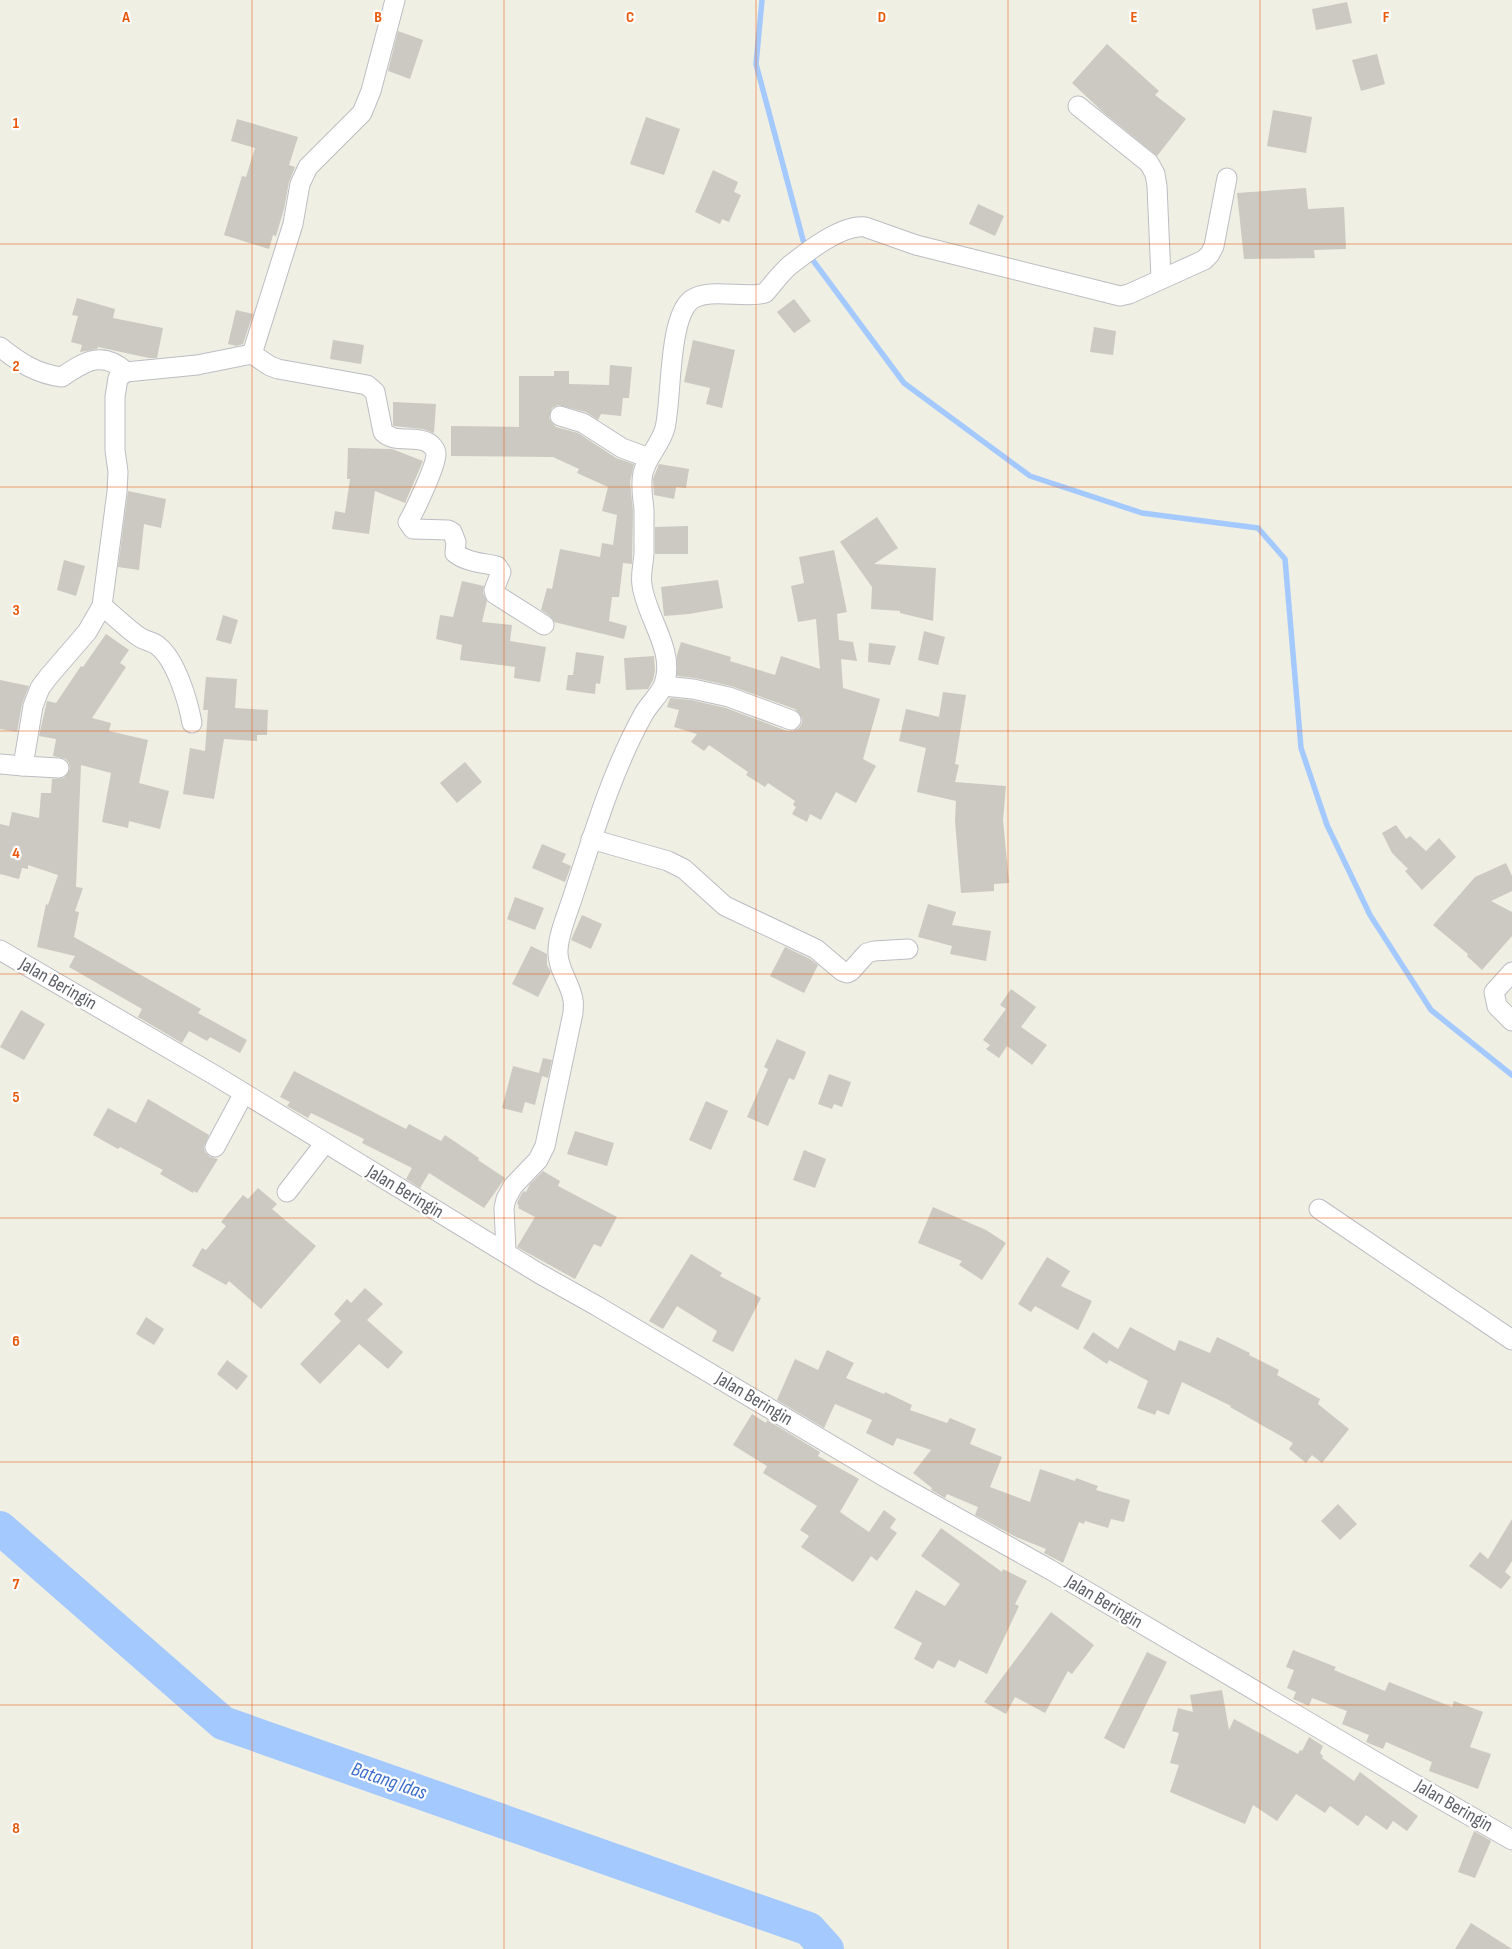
<svg xmlns="http://www.w3.org/2000/svg" width="1512" height="1949" viewBox="0 0 1512 1949" font-family="'Sofia Sans Condensed',sans-serif">
<style>
.lines{fill:none;stroke-linecap:round;stroke-linejoin:round}
.stream{stroke:#a4c9ff;stroke-width:5.5}
.river{stroke:#a4c9ff;stroke-width:34}
.building{fill:#cbc9c1}
.minor-casing{stroke:#bcbdc4;stroke-width:21}
.minor{stroke:#fff;stroke-width:19}
.grid{fill:none;stroke:#e8590c;stroke-width:1;stroke-opacity:0.55}
.labels{text-anchor:middle;dominant-baseline:central;stroke-width:4.5;stroke-linejoin:round;paint-order:stroke}
.street-label{font-size:19px;fill:#5c5f66;stroke:#fff}
.water-label{font-size:20px;font-style:italic;fill:#3d6ccd;stroke:#fff}
.grid-label{font-size:16px;text-anchor:middle;font-weight:bold;fill:#e8590c;stroke:#fff;stroke-width:4.5;stroke-linejoin:round;paint-order:stroke}
</style>
<rect width="100%" height="100%" fill="#f0efe4"/>
<g class="lines">
<!-- stream -->
<path class="stream" d="M 762,0 L 756,64 L 806,251 L 904,383 L 1030,476 L 1142,513 L 1258,528 L 1285,559 L 1301,748 L 1327,825 L 1370,915 L 1431,1010 L 1512,1075"/>
<!-- river -->
<path class="river" d="M 0,1528 L 223,1723 L 809,1929 L 827,1949"/>
</g>
<!-- building -->
<g class="building">
<path d="M 1347,2 L 1352,23 L 1316,30 L 1312,9 Z"/>
<path d="M 398,31 L 423,40 L 410,79 L 388,71 Z"/>
<path d="M 1107,44 L 1159,91 L 1155,95 L 1186,119 L 1157,156 L 1103,112 L 1072,83 Z"/>
<path d="M 1377,54 L 1385,84 L 1361,91 L 1352,60 Z"/>
<path d="M 1273,110 L 1312,117 L 1306,153 L 1267,146 Z"/>
<path d="M 646,117 L 680,129 L 664,175 L 630,164 Z"/>
<path d="M 237,119 L 298,137 L 289,165 L 295,167 L 289,182 L 284,209 L 276,236 L 273,235 L 269,249 L 224,235 L 242,176 L 246,177 L 255,148 L 231,141 Z"/>
<path d="M 713,170 L 738,182 L 734,192 L 741,195 L 729,222 L 722,219 L 720,224 L 695,212 Z"/>
<path d="M 1306,188 L 1308,209 L 1344,207 L 1346,249 L 1314,250 L 1315,258 L 1244,259 L 1237,193 Z"/>
<path d="M 978,204 L 1004,216 L 995,236 L 969,224 Z"/>
<path d="M 77,298 L 115,309 L 113,318 L 163,328 L 157,358 L 149,358 L 98,347 L 97,349 L 80,352 L 82,345 L 71,342 L 78,316 L 72,315 Z"/>
<path d="M 794,299 L 811,321 L 794,333 L 777,312 Z"/>
<path d="M 236,310 L 253,314 L 243,344 L 236,346 L 228,344 Z"/>
<path d="M 1094,327 L 1116,331 L 1113,355 L 1090,352 Z"/>
<path d="M 333,340 L 364,345 L 361,364 L 330,359 Z"/>
<path d="M 693,340 L 735,350 L 722,408 L 706,404 L 710,388 L 684,382 Z"/>
<path d="M 610,365 L 632,367 L 629,398 L 623,398 L 621,416 L 601,414 L 598,420 L 586,412 L 558,405 L 552,408 L 549,418 L 552,423 L 556,427 L 578,433 L 616,458 L 634,464 L 630,482 L 633,511 L 632,564 L 623,563 L 619,597 L 612,597 L 609,621 L 627,626 L 624,639 L 554,622 L 550,616 L 541,610 L 547,588 L 552,589 L 560,549 L 600,557 L 602,543 L 613,545 L 617,515 L 602,511 L 608,487 L 577,473 L 579,469 L 553,457 L 451,456 L 451,426 L 519,427 L 519,376 L 554,376 L 554,371 L 569,371 L 569,384 L 609,385 Z"/>
<path d="M 393,402 L 436,404 L 434,433 L 423,429 L 393,426 Z"/>
<path d="M 348,448 L 392,449 L 423,461 L 405,503 L 375,491 L 369,534 L 332,529 L 335,511 L 345,513 L 350,479 L 347,479 Z"/>
<path d="M 659,464 L 689,469 L 686,488 L 676,487 L 674,499 L 654,495 L 653,479 Z"/>
<path d="M 128,491 L 166,499 L 161,528 L 144,524 L 139,570 L 118,567 Z"/>
<path d="M 877,517 L 898,548 L 874,564 L 936,568 L 933,621 L 900,613 L 900,611 L 871,609 L 872,587 L 840,542 Z"/>
<path d="M 688,526 L 688,554 L 655,554 L 655,527 Z"/>
<path d="M 834,550 L 847,612 L 837,614 L 839,640 L 853,642 L 857,661 L 841,659 L 843,688 L 880,699 L 863,759 L 876,766 L 856,803 L 836,792 L 821,820 L 810,814 L 807,822 L 792,814 L 796,807 L 793,805 L 795,801 L 768,783 L 765,787 L 746,775 L 748,772 L 709,745 L 704,751 L 691,742 L 697,734 L 674,727 L 679,710 L 667,707 L 670,698 L 691,700 L 726,708 L 787,731 L 793,731 L 799,728 L 802,723 L 802,718 L 795,709 L 731,686 L 695,678 L 677,676 L 677,655 L 681,642 L 731,657 L 730,661 L 775,675 L 781,656 L 820,669 L 816,619 L 798,622 L 791,586 L 804,583 L 799,557 Z"/>
<path d="M 64,560 L 85,566 L 76,596 L 57,590 Z"/>
<path d="M 718,580 L 723,608 L 689,614 L 664,616 L 661,587 Z"/>
<path d="M 462,581 L 484,586 L 483,593 L 487,601 L 482,622 L 512,625 L 510,641 L 546,647 L 540,682 L 514,678 L 515,667 L 460,660 L 462,645 L 436,639 L 440,615 L 453,617 Z"/>
<path d="M 223,615 L 238,620 L 231,644 L 216,640 Z"/>
<path d="M 924,631 L 945,637 L 938,665 L 918,660 Z"/>
<path d="M 106,634 L 129,650 L 120,663 L 126,667 L 92,718 L 111,723 L 109,731 L 148,740 L 139,783 L 169,791 L 160,829 L 129,821 L 128,828 L 102,822 L 111,773 L 81,765 L 76,887 L 83,888 L 75,911 L 79,912 L 74,937 L 201,1009 L 198,1013 L 247,1040 L 240,1053 L 210,1037 L 207,1041 L 189,1031 L 182,1043 L 138,1017 L 142,1009 L 69,967 L 75,956 L 37,947 L 46,904 L 48,905 L 58,875 L 28,865 L 28,869 L 22,868 L 19,879 L 0,874 L 0,824 L 9,826 L 12,812 L 39,818 L 41,793 L 51,793 L 52,779 L 64,778 L 70,769 L 69,763 L 66,759 L 53,756 L 56,739 L 39,736 L 47,701 L 56,703 L 81,666 L 83,667 Z"/>
<path d="M 869,643 L 896,646 L 890,665 L 868,662 Z"/>
<path d="M 576,652 L 604,656 L 600,684 L 596,683 L 595,694 L 566,690 L 568,675 L 573,675 Z"/>
<path d="M 654,656 L 655,671 L 653,680 L 648,689 L 626,690 L 624,658 Z"/>
<path d="M 206,677 L 237,679 L 235,708 L 268,710 L 267,735 L 257,735 L 257,741 L 224,739 L 214,799 L 183,794 L 190,748 L 205,751 L 208,710 L 203,710 Z"/>
<path d="M 0,680 L 29,686 L 22,704 L 17,732 L 0,729 Z"/>
<path d="M 943,692 L 966,695 L 955,764 L 959,765 L 955,782 L 1006,786 L 1003,820 L 1009,883 L 994,884 L 994,891 L 961,893 L 955,821 L 956,801 L 917,792 L 926,748 L 899,741 L 906,709 L 939,717 Z"/>
<path d="M 465,762 L 482,782 L 457,803 L 440,783 Z"/>
<path d="M 1396,825 L 1406,839 L 1410,836 L 1426,851 L 1439,838 L 1456,857 L 1422,890 L 1405,871 L 1408,869 L 1392,853 L 1382,833 Z"/>
<path d="M 542,844 L 566,854 L 562,862 L 571,866 L 565,882 L 532,868 Z"/>
<path d="M 1506,863 L 1512,876 L 1512,891 L 1491,901 L 1512,912 L 1512,936 L 1482,970 L 1467,956 L 1468,954 L 1433,925 L 1475,877 Z"/>
<path d="M 515,897 L 544,908 L 535,930 L 507,919 Z"/>
<path d="M 928,904 L 956,912 L 952,925 L 991,931 L 986,961 L 950,954 L 952,946 L 918,937 Z"/>
<path d="M 582,915 L 602,924 L 591,949 L 571,940 Z"/>
<path d="M 531,946 L 547,954 L 547,965 L 551,972 L 538,997 L 512,984 Z"/>
<path d="M 785,947 L 810,959 L 818,965 L 804,993 L 770,976 Z"/>
<path d="M 1011,989 L 1036,1007 L 1021,1027 L 1047,1045 L 1032,1065 L 1007,1046 L 999,1058 L 986,1049 L 990,1045 L 983,1040 L 1006,1009 L 1000,1005 Z"/>
<path d="M 21,1010 L 45,1024 L 24,1060 L 0,1047 Z"/>
<path d="M 777,1039 L 806,1052 L 794,1080 L 789,1078 L 768,1126 L 747,1117 L 768,1069 L 764,1067 Z"/>
<path d="M 543,1058 L 552,1060 L 548,1078 L 542,1076 L 535,1105 L 525,1102 L 522,1113 L 502,1108 L 513,1066 L 539,1073 Z"/>
<path d="M 294,1071 L 406,1129 L 409,1124 L 441,1141 L 445,1135 L 479,1158 L 478,1160 L 505,1178 L 484,1208 L 429,1173 L 420,1188 L 406,1179 L 412,1168 L 362,1143 L 364,1139 L 311,1113 L 308,1118 L 287,1106 L 290,1102 L 280,1097 Z"/>
<path d="M 829,1074 L 851,1082 L 842,1107 L 834,1104 L 832,1109 L 818,1104 Z"/>
<path d="M 148,1099 L 209,1135 L 204,1147 L 205,1152 L 210,1157 L 218,1159 L 197,1193 L 194,1191 L 193,1193 L 160,1174 L 163,1170 L 120,1147 L 118,1149 L 93,1135 L 108,1108 L 136,1123 Z"/>
<path d="M 706,1101 L 728,1111 L 711,1150 L 689,1140 Z"/>
<path d="M 575,1131 L 614,1143 L 607,1166 L 567,1154 Z"/>
<path d="M 804,1150 L 826,1159 L 815,1188 L 793,1180 Z"/>
<path d="M 543,1171 L 560,1181 L 558,1186 L 617,1217 L 601,1247 L 594,1244 L 575,1279 L 517,1247 L 535,1217 L 518,1208 L 519,1206 L 517,1203 L 522,1193 L 524,1191 L 526,1192 L 530,1184 Z"/>
<path d="M 258,1188 L 277,1204 L 272,1209 L 316,1246 L 261,1309 L 229,1281 L 226,1285 L 192,1266 L 202,1248 L 206,1250 L 226,1226 L 221,1222 L 243,1195 L 248,1199 Z"/>
<path d="M 933,1207 L 986,1230 L 1006,1243 L 982,1280 L 959,1265 L 962,1261 L 918,1243 Z"/>
<path d="M 691,1254 L 722,1273 L 720,1276 L 761,1298 L 733,1352 L 712,1341 L 717,1331 L 677,1306 L 663,1329 L 649,1321 Z"/>
<path d="M 1047,1257 L 1070,1271 L 1061,1286 L 1092,1301 L 1078,1330 L 1035,1306 L 1031,1312 L 1018,1304 Z"/>
<path d="M 365,1288 L 383,1304 L 367,1320 L 403,1352 L 388,1369 L 359,1344 L 320,1384 L 300,1364 L 341,1321 L 334,1314 L 347,1299 L 351,1303 Z"/>
<path d="M 146,1317 L 164,1329 L 154,1345 L 136,1334 Z"/>
<path d="M 1130,1327 L 1175,1351 L 1179,1340 L 1210,1353 L 1217,1337 L 1250,1353 L 1249,1355 L 1279,1370 L 1277,1375 L 1320,1399 L 1318,1404 L 1349,1429 L 1322,1463 L 1312,1455 L 1306,1463 L 1289,1449 L 1293,1443 L 1230,1407 L 1231,1406 L 1182,1382 L 1169,1415 L 1157,1410 L 1155,1415 L 1137,1408 L 1148,1381 L 1109,1360 L 1107,1364 L 1083,1348 L 1093,1332 L 1118,1349 Z"/>
<path d="M 827,1350 L 854,1363 L 846,1378 L 884,1394 L 885,1392 L 912,1405 L 910,1410 L 947,1423 L 950,1418 L 976,1429 L 970,1444 L 1002,1457 L 990,1487 L 1030,1502 L 1040,1469 L 1075,1481 L 1076,1478 L 1098,1486 L 1096,1490 L 1130,1500 L 1124,1522 L 1111,1519 L 1108,1528 L 1085,1521 L 1084,1524 L 1079,1522 L 1063,1563 L 1044,1553 L 1046,1549 L 1016,1537 L 975,1515 L 978,1507 L 947,1494 L 945,1498 L 931,1490 L 932,1488 L 913,1473 L 931,1450 L 897,1438 L 893,1446 L 866,1433 L 872,1420 L 835,1404 L 824,1428 L 777,1400 L 795,1359 L 818,1370 Z"/>
<path d="M 227,1360 L 248,1376 L 237,1390 L 217,1374 Z"/>
<path d="M 752,1414 L 766,1423 L 767,1420 L 820,1452 L 818,1456 L 859,1479 L 840,1512 L 869,1532 L 884,1510 L 896,1519 L 890,1528 L 897,1533 L 877,1561 L 871,1556 L 853,1582 L 801,1547 L 809,1536 L 800,1530 L 817,1506 L 763,1473 L 767,1466 L 733,1445 Z"/>
<path d="M 1338,1504 L 1357,1524 L 1340,1540 L 1321,1521 Z"/>
<path d="M 1512,1519 L 1512,1561 L 1505,1572 L 1511,1577 L 1501,1589 L 1469,1566 L 1480,1552 L 1488,1559 Z"/>
<path d="M 941,1528 L 1002,1572 L 1003,1569 L 1027,1581 L 1015,1604 L 1019,1606 L 987,1674 L 959,1660 L 955,1668 L 938,1660 L 933,1669 L 914,1659 L 922,1643 L 894,1628 L 916,1590 L 945,1606 L 960,1584 L 921,1556 Z"/>
<path d="M 1051,1612 L 1094,1645 L 1072,1674 L 1068,1671 L 1045,1713 L 1015,1697 L 1006,1714 L 984,1702 Z"/>
<path d="M 1293,1650 L 1336,1667 L 1334,1670 L 1385,1691 L 1389,1682 L 1452,1707 L 1454,1701 L 1483,1712 L 1470,1747 L 1491,1754 L 1478,1789 L 1429,1771 L 1432,1762 L 1386,1742 L 1383,1749 L 1366,1742 L 1369,1735 L 1342,1724 L 1347,1711 L 1312,1698 L 1309,1706 L 1293,1699 L 1296,1692 L 1287,1688 L 1294,1670 L 1286,1667 Z"/>
<path d="M 1147,1652 L 1167,1662 L 1124,1749 L 1104,1738 Z"/>
<path d="M 1222,1690 L 1229,1730 L 1234,1719 L 1298,1754 L 1300,1750 L 1302,1751 L 1309,1737 L 1323,1746 L 1320,1753 L 1323,1756 L 1322,1758 L 1354,1781 L 1360,1772 L 1418,1816 L 1407,1831 L 1393,1821 L 1387,1830 L 1366,1815 L 1358,1826 L 1330,1806 L 1325,1813 L 1296,1794 L 1277,1821 L 1253,1805 L 1245,1824 L 1170,1792 L 1179,1765 L 1170,1763 L 1179,1733 L 1172,1731 L 1178,1708 L 1193,1712 L 1190,1695 Z"/>
<path d="M 1474,1831 L 1491,1841 L 1475,1878 L 1458,1872 Z"/>
<path d="M 1471,1923 L 1512,1949 L 1455,1949 Z"/>
</g>
<g class="lines">
<!-- minor casing -->
<g class="minor-casing">
<g id="minor">
<path d="M 1078,106 L 1149,163 L 1155,174 L 1157,186 L 1161,278"/>
<path d="M 0,347 C 20,363 37,374 62,377 C 85,361 103,350 126,372"/>
<path d="M 252,354 L 270,366 L 278,369 L 367,385 L 375,392 L 383,432 C 395,444 413,435 427,442 C 431,444 436,449 436,454 C 436,466 415,510 408,522 L 413,529 L 448,530 L 452,532 L 456,542 L 455,553 C 466,562 483,563 497,566 L 501,572 L 494,590 L 495,594 L 544,625"/>
<path d="M 560,416 L 583,423 L 622,448 L 649,458"/>
<path d="M 102,606 C 115,616 127,629 141,638 C 146,641 154,642 158,646 C 176,660 188,701 192,723"/>
<path d="M 664,686 L 693,689 L 729,697 L 791,720"/>
<path d="M 0,764 L 23,766 L 33,706 L 40,688 L 49,676 L 87,632 L 102,606 L 117,492 L 118,472 L 115,450 L 115,397 L 118,378 L 126,372 L 197,365 L 252,354 L 293,224 L 300,184 L 308,167 L 362,113 L 371,91 L 395,0"/>
<path d="M 23,766 L 59,768"/>
<path d="M 591,839 L 668,861 L 684,869 L 725,906 L 816,949 L 842,971 L 847,973 L 851,971 L 867,953 L 874,951 L 908,949"/>
<path d="M 0,950 L 216,1076 L 540,1274 L 597,1306 L 890,1480 L 1049,1569 L 1383,1766 L 1512,1840"/>
<path d="M 1512,972 L 1494,992 L 1497,1006 L 1512,1021"/>
<path d="M 215,1147 L 244,1093"/>
<path d="M 287,1192 L 325,1143"/>
<path d="M 1319,1209 L 1512,1340"/>
<path d="M 506,1252 L 504,1208 L 506,1199 L 513,1186 L 538,1160 L 545,1146 L 573,1013 C 573,1009 574,1004 573,1000 C 571,984 558,970 558,953 C 557,936 569,910 574,893 C 594,833 612,771 643,715 C 648,705 660,695 664,684 C 676,651 646,617 642,585 C 640,574 644,562 644,552 C 644,538 644,524 644,510 C 643,498 640,485 643,473 C 647,456 660,446 665,428 C 672,398 668,319 691,300 C 709,287 745,299 765,293 C 773,284 780,274 789,266 C 807,252 842,224 865,227 L 916,245 L 1120,296 L 1129,294 L 1204,260 L 1210,254 L 1214,246 L 1227,178"/>
</g>
</g>
<!-- minor -->
<use href="#minor" class="minor"/>
</g>
<!-- grid -->
<path class="grid" d="M 252,0 L 252,1949M 504,0 L 504,1949M 756,0 L 756,1949M 1008,0 L 1008,1949M 1260,0 L 1260,1949M 0,244 L 1512,244M 0,487 L 1512,487M 0,731 L 1512,731M 0,974 L 1512,974M 0,1218 L 1512,1218M 0,1462 L 1512,1462M 0,1705 L 1512,1705"/>
<g class="labels">
<!-- street labels -->
<g class="street-label">
<text transform="translate(58 984) rotate(30)">Jalan Beringin</text>
<text transform="translate(405 1192) rotate(31)">Jalan Beringin</text>
<text transform="translate(754 1399) rotate(31)">Jalan Beringin</text>
<text transform="translate(1104 1602) rotate(31)">Jalan Beringin</text>
<text transform="translate(1454 1806) rotate(30)">Jalan Beringin</text>
</g>
<!-- water labels -->
<g class="water-label">
<text transform="translate(389 1781) rotate(19)">Batang Idas</text>
</g>
</g>
<g class="grid-label">
<text x="126" y="22">A</text>
<text x="378" y="22">B</text>
<text x="630" y="22">C</text>
<text x="882" y="22">D</text>
<text x="1134" y="22">E</text>
<text x="1386" y="22">F</text>
<text x="16" y="128">1</text>
<text x="16" y="371">2</text>
<text x="16" y="615">3</text>
<text x="16" y="858">4</text>
<text x="16" y="1102">5</text>
<text x="16" y="1346">6</text>
<text x="16" y="1589">7</text>
<text x="16" y="1833">8</text>
</g>
</svg>
